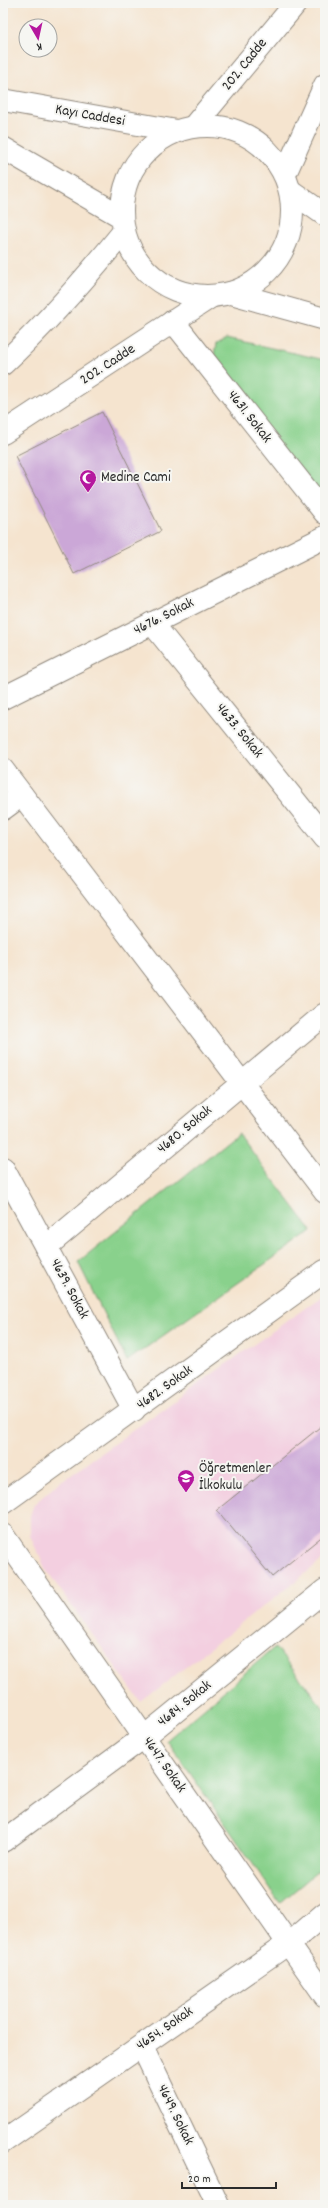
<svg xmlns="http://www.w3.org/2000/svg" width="328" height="2208" viewBox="0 0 328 2208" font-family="Dekko,sans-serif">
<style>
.built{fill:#f3cfe0}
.green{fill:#89d18c;stroke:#5a7e5c}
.building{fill:#cba7d7}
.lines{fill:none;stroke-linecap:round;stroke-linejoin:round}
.minor-casing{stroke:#90887d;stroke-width:24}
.major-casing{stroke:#90887d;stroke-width:24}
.minor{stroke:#fff;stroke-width:22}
.major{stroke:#fff;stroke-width:22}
.labels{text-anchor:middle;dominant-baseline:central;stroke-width:4;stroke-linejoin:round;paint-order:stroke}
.street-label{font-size:15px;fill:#2b2b2b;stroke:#f6f6f2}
.poi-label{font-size:15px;fill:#2b2b2b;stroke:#f6f6f2;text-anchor:start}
</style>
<rect width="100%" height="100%" fill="#f6f6f2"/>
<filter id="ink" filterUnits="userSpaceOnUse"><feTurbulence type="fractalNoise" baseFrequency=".025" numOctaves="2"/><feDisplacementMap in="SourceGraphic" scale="8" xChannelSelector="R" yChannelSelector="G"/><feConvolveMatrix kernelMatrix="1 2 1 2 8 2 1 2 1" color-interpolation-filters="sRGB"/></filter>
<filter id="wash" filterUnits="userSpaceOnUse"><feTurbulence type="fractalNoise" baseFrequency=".012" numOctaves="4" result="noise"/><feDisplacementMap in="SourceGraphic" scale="16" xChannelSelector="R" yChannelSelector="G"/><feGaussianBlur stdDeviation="0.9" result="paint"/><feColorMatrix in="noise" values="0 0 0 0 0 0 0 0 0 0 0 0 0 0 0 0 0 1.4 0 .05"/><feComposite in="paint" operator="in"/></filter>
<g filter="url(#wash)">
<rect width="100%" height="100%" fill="#f5e4cf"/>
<!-- built -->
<path class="built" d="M 325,1294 L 325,1558 L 141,1702 L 46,1570 L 30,1536 L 30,1516 L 34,1504 L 60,1482 Z"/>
<!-- green -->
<g class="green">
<path d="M 227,338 L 325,360 L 325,494 L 317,494 L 213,360 L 216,344 Z"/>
<path d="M 238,1133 L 312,1231 L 127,1361 L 78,1262 Z"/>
<path d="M 275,1647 L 325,1710 L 325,1865 L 280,1903 L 167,1740 Z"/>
</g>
<g id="blocks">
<!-- building -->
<g class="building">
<path d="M 102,412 L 161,531 L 74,574 L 15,456 Z"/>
<path d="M 325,1423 L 325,1534 L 272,1577 L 217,1510 Z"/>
</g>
</g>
</g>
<g filter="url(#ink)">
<use href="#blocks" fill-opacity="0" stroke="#90887d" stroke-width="1"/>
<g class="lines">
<!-- minor casing -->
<g class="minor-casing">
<g id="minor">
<path d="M 3,100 L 177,131"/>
<path d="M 3,148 L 122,217"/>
<path d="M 291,191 L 325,215"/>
<path d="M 231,293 L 325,319"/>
<path d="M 173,321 L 325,513"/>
<path d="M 152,623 L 325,838"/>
<path d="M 3,698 L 325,537"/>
<path d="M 3,770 L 325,1192"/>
<path d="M 3,809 L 22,795"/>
<path d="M 3,1168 L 134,1410"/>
<path d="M 46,1247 L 325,1014"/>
<path d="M 3,1503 L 325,1271"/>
<path d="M 3,1535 L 325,1996"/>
<path d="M 3,1841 L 144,1737 L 325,1590"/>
<path d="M 142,2046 L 218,2205"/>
<path d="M 3,2142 L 296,1938 L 325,1913"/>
</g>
</g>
<!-- major casing -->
<g class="major-casing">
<g id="major">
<circle cx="207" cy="211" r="85"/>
<path d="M 194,126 L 296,3"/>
<path d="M 285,174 L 325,85"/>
<path d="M 3,364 C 47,323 86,278 124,231"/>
<path d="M 3,433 L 212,296"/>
</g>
</g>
<!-- minor -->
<use href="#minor" class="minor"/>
<!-- major -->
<use href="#major" class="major"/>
</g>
</g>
<!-- icons -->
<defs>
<g id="mosque-pin" transform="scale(0.9)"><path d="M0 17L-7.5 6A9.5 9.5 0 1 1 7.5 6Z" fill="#b5179e" stroke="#f6f6f2"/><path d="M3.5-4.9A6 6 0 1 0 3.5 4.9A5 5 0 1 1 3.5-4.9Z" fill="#fff"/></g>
<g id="school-pin" transform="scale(0.9)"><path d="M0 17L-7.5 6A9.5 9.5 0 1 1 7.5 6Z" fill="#b5179e" stroke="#f6f6f2"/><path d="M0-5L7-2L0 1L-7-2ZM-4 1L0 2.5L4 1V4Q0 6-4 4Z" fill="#fff"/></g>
</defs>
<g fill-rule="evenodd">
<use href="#mosque-pin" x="88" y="478"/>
<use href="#school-pin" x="186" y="1478"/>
</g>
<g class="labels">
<!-- street labels -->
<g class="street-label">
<text transform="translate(245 65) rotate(-51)">202. Cadde</text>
<text transform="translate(90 116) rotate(10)">Kayı Caddesi</text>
<text transform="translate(108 365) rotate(-33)">202. Cadde</text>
<text transform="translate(249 417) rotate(52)">4631. Sokak</text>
<text transform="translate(164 617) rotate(-27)">4676. Sokak</text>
<text transform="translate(239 731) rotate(51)">4633. Sokak</text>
<text transform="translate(185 1130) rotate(-40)">4680. Sokak</text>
<text transform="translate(69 1289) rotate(62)">4639. Sokak</text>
<text transform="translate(165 1388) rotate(-36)">4682. Sokak</text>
<text transform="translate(185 1704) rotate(-39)">4684. Sokak</text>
<text transform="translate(164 1765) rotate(55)">4647. Sokak</text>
<text transform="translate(165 2029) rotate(-35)">4654. Sokak</text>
<text transform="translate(175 2115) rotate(64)">4649. Sokak</text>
</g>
<!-- poi labels -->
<g class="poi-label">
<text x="101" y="478">Medine Cami</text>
<text x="199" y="1469">Öğretmenler<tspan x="199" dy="17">İlkokulu</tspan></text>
</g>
</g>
<!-- margin -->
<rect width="328" height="2208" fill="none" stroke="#f6f6f2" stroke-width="16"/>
<!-- north arrow -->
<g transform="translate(38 38) rotate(171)"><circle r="19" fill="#f6f6f2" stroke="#a5a5a2"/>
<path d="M0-3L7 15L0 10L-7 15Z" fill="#b5179e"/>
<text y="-6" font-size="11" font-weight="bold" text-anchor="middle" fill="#2b2b2b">K</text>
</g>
<!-- scale -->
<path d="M182 2182v6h94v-6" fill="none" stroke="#2b2b2b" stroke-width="2"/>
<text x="188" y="2182" font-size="12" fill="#2b2b2b" stroke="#f6f6f2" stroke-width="3" paint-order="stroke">20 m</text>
</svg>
